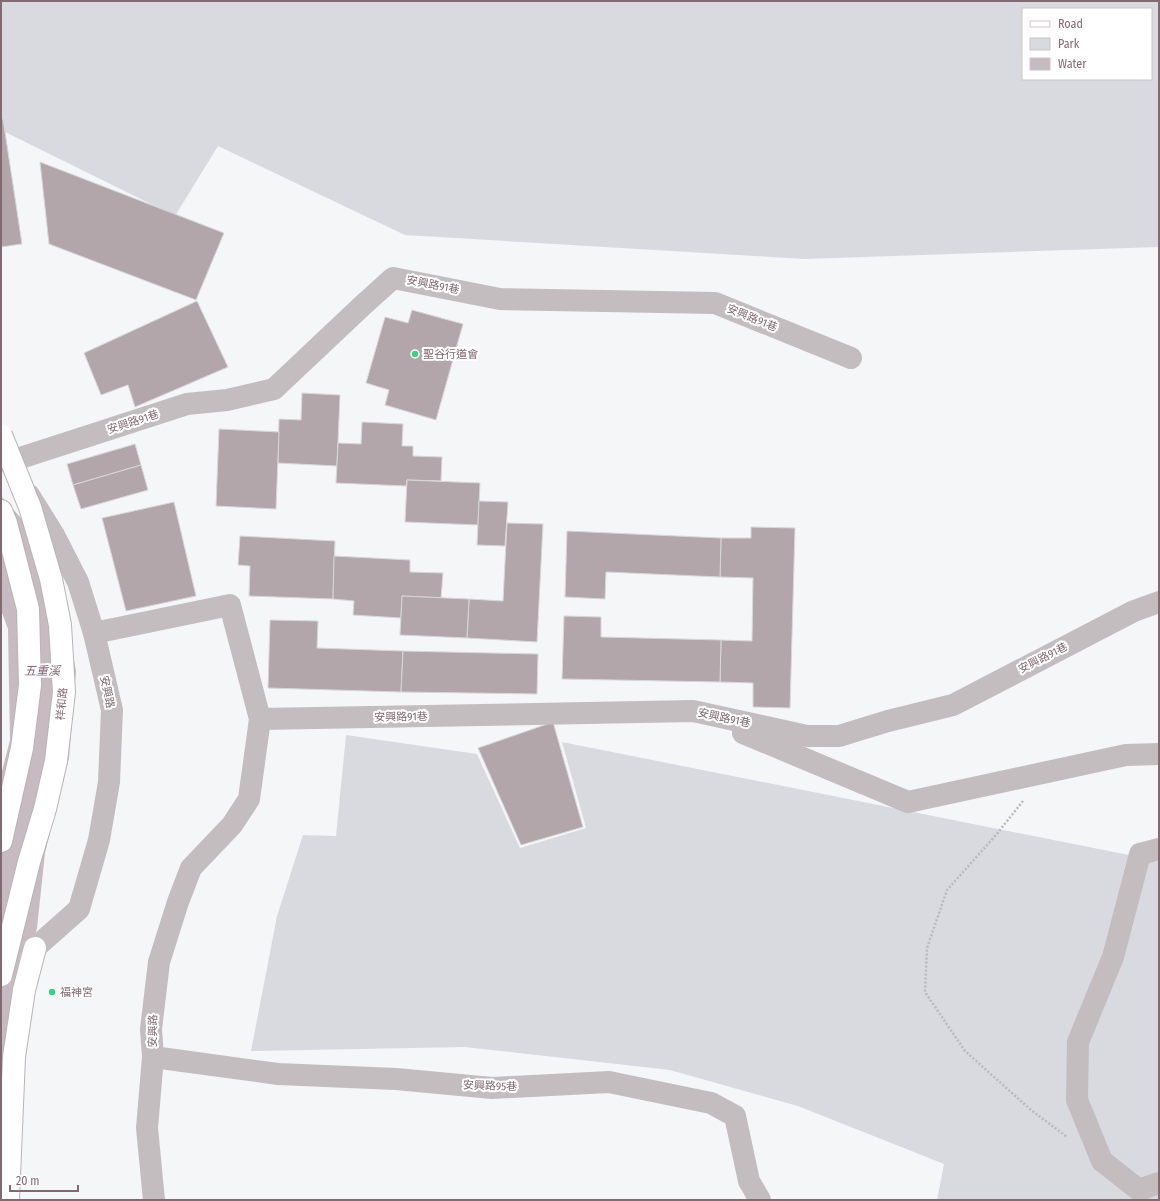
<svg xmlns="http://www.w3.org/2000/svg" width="1160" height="1201" viewBox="0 0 1160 1201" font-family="'Fira Sans Condensed','Noto Sans TC',sans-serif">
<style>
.green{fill:#d9dae0;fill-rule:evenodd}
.water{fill:#c7bac0}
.building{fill:#b3a6aa;stroke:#d7d8d9}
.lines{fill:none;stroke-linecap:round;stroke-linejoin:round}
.major-casing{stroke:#bab3b5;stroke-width:24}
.path{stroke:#bcb7b9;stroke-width:2.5;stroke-dasharray:2 2;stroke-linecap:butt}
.minor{stroke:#c4bdbf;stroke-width:22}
.major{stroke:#fff;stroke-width:22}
.major-bridge-casing{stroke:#bab3b5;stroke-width:24;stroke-linecap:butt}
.major-bridge{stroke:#fff;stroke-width:22}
.poi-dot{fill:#3dcf84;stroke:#fff;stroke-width:1.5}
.labels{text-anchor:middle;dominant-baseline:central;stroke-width:4;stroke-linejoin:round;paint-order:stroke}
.street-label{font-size:11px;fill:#826a71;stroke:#fff}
.poi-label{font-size:11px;fill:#826a71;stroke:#fff;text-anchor:start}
.water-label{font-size:12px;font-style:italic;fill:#856b77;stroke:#fff}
</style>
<rect width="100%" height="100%" fill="#f5f6f7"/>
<!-- green -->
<g class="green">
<path d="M 1,1 L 1159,1 L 1159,247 L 805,259 L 405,235 L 218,146 L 175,216 L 1,130 ZM 1023,9 L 1151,9 L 1151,79 L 1023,79 Z"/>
<path d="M 346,735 L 477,754 L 520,848 L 586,828 L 562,742 L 1159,861 L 1159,1200 L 937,1200 L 944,1164 L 798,1106 L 670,1070 L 465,1047 L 251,1051 L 277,916 L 303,835 L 336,836 Z"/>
</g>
<!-- water -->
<path class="water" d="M 1,496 L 29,527 L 60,589 L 76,671 L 69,758 L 45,853 L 37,928 L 1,1074 L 1,775 L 10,740 L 8,629 L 1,610 Z"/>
<!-- building -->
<g class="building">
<path d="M 1,119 L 3,119 L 22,244 L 1,247 Z"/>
<path d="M 40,162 L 224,233 L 196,300 L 49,244 Z"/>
<path d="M 197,301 L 228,367 L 135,407 L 128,385 L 101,395 L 84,353 Z"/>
<path d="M 412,310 L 463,324 L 436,420 L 385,405 L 389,390 L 366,383 L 385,317 L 408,323 Z"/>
<path d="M 302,393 L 340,395 L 337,466 L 278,463 L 279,419 L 301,420 Z"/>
<path d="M 362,422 L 403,424 L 402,446 L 413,446 L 413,456 L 442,457 L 441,481 L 407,480 L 406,486 L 336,483 L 338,443 L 361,444 Z"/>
<path d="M 219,429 L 279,432 L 276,509 L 216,506 Z"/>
<path d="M 135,444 L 141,465 L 73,485 L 67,464 Z"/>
<path d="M 141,465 L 148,490 L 81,509 L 73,485 Z"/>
<path d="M 407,480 L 480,483 L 478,525 L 405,522 Z"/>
<path d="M 479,501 L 508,502 L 505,546 L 477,545 Z"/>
<path d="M 174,502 L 196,596 L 126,611 L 102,518 Z"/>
<path d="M 507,523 L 543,524 L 537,642 L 467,638 L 469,599 L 503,601 Z"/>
<path d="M 751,527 L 795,528 L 790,708 L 753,707 L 753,683 L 720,682 L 721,640 L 752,641 L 753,578 L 720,577 L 721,538 L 751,538 Z"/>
<path d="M 567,531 L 721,538 L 720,577 L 606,572 L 605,599 L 565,597 Z"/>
<path d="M 240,536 L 335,541 L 333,599 L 249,596 L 250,566 L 238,565 Z"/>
<path d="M 334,556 L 410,560 L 410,572 L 443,573 L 441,598 L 402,596 L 401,618 L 353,615 L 354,601 L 333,599 Z"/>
<path d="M 402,596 L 469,599 L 467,638 L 400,635 Z"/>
<path d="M 564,616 L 601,617 L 601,637 L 721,640 L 720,682 L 562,679 Z"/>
<path d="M 270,620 L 318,621 L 317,648 L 403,651 L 401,692 L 268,688 Z"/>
<path d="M 403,651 L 538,654 L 537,694 L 401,692 Z"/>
<path d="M 553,722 L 583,827 L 521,845 L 478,748 Z"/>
</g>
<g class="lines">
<!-- major casing -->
<g class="major-casing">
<g id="major">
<path d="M 1,511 L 6,523 L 28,609 L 30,685 L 22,748 L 1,841"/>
<path d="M 8,1200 L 14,1057 L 24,990 L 35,948"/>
</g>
</g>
<!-- path -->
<path class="path" d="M 1023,801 L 996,835 L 947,890 L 927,948 L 925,992 L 965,1051 L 1031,1110 L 1067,1137"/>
<!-- minor -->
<g class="minor">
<path d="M 8,462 L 187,404 L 227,400 L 274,389 L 362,306 L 393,278 L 500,299 L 715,303 L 851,358"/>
<path d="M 94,633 L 230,605 L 260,719 L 249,799 L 232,825 L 191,868 L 178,902 L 159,962 L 151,1029 L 153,1057 L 147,1128 L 154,1200"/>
<path d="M 260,719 L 693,711 L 807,736 L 839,736 L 888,721 L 953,705 L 1134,611 L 1159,602"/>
<path d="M 743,733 L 908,802 L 1126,755 L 1159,754"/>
<path d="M 1159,849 L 1140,854 L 1113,957 L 1078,1042 L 1077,1100 L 1102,1161 L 1139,1190 L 1159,1183"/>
<path d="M 1,958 L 27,953 L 35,948 L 79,909 L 99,840 L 109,782 L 112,710 L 94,633 L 78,582 L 54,535 L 29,495"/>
<path d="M 153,1057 L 278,1074 L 396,1079 L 492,1088 L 609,1082 L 711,1103 L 735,1116 L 749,1181 L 760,1200"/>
</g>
<!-- major -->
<use href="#major" class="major"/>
<!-- major-bridge casing -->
<g class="major-bridge-casing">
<path id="major-bridge" d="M 1,435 L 30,507 L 51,579 L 60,625 L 64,692 L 56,761 L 45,809 L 29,862 L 1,975"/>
</g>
<!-- major-bridge -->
<use href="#major-bridge" class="major-bridge"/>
</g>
<!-- markers -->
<g class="poi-dot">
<circle cx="415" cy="354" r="4"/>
<circle cx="52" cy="992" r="4"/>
</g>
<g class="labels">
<!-- street labels -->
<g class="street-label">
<text transform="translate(433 285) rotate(11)">安興路91巷</text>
<text transform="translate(752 318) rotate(22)">安興路91巷</text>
<text transform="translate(133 422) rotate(-18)">安興路91巷</text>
<text transform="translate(1043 658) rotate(-27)">安興路91巷</text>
<text transform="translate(107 692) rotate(78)">安興路</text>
<text transform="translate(62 704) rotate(-85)">祥和路</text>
<text transform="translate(401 717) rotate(-1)">安興路91巷</text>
<text transform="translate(724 718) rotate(12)">安興路91巷</text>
<text transform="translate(153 1031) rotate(-89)">安興路</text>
<text transform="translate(490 1086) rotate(2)">安興路95巷</text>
</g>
<!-- poi labels -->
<g class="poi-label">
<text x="423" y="354">聖谷行道會</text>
<text x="60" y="992">福神宮</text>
</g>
<!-- water labels -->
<g class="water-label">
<text x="42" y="671">五重溪</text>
</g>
</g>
<!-- border -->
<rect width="1160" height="1201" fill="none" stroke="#826a71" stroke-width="4"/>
<!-- legend -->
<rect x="1022" y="8" width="130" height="72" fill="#ffffff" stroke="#cdc3c6"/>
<rect x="1030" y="21" width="20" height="6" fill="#ffffff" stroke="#cdc3c6"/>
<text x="1058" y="28" font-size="12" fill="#826a71">Road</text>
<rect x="1030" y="38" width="20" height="12" fill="#d9dae0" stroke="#cdc3c6"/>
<text x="1058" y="48" font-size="12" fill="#826a71">Park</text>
<rect x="1030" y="58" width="20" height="12" fill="#c7bac0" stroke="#cdc3c6"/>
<text x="1058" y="68" font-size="12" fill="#826a71">Water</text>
<!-- scale -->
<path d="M10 1185v6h68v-6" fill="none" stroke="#826a71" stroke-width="2"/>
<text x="16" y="1185" font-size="12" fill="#826a71" stroke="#ffffff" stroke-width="3" paint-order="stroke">20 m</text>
</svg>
